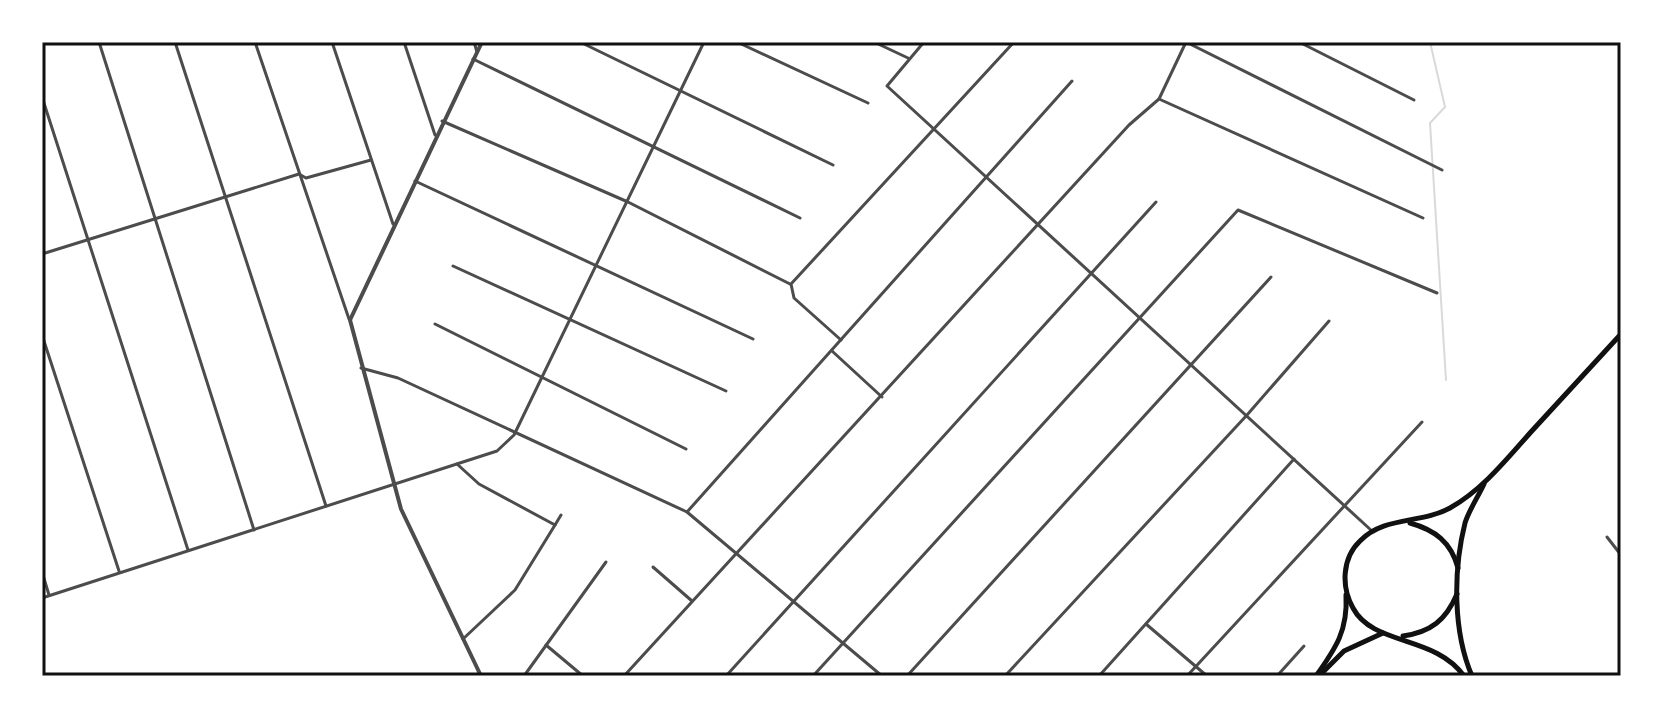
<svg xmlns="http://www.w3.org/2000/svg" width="1663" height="718" viewBox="0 0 1663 718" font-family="'Noto Sans',sans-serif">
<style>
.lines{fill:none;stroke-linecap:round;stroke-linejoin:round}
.stream{stroke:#d9d9d9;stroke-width:2}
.minor{stroke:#4c4c4c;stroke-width:3}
.tertiary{stroke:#4c4c4c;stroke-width:4}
.primary{stroke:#111;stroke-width:5}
.trunk{stroke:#111;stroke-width:5}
.neatline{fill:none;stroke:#111;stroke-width:3}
</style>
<rect width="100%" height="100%" fill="#fff"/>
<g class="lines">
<!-- stream -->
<path class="stream" d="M 1430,42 L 1445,107 L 1430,123 L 1446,380"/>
<!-- minor -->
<g class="minor">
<path d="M 99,42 L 254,530"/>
<path d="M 175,42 L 326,506"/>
<path d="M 255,42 L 349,319"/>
<path d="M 332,42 L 393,224"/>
<path d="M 404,42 L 435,135"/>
<path d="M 474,42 L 477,52"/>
<path d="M 580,42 L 833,165"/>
<path d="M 737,42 L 868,103"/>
<path d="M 874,42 L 908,58"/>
<path d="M 924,42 L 887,86 L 1372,531"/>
<path d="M 1186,42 L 1442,170"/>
<path d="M 1299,42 L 1414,100"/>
<path d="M 473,59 L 800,218"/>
<path d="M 42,97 L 188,550"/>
<path d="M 1159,99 L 1423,218"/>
<path d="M 442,121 L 628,202 L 790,284"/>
<path d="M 415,181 L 753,339"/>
<path d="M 42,254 L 299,174 L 306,178 L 371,160"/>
<path d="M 453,266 L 726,391"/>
<path d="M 435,324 L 686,449"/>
<path d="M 42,335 L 119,571"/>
<path d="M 841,340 L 794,298 L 791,284 L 1014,42"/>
<path d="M 832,351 L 882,397"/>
<path d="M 361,368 L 398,378 L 687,512 L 882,676"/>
<path d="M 457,464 L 479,484 L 555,525 L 561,515"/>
<path d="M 687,512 L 1072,81"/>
<path d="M 1607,537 L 1621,555"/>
<path d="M 653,567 L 692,601"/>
<path d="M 42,572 L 49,595"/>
<path d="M 42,598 L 497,451 L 514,435 L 704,42"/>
<path d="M 1146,624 L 1207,676"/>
<path d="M 463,639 L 515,590 L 555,525"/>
<path d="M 546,645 L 583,676"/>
<path d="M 524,676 L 606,562"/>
<path d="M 624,676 L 1129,125 L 1159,99 L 1186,42"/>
<path d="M 726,676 L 1156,202"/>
<path d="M 813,676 L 1238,210 L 1437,293"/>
<path d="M 907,676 L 1271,277"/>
<path d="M 1005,676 L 1247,415 L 1329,321"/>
<path d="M 1099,676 L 1294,459"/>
<path d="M 1187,676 L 1422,422"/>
<path d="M 1277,676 L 1304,646"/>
</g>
<!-- tertiary -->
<path class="tertiary" d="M 481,676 L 401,509 L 350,320 L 482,42"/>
<!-- primary -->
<g class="primary">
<path d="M 1322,673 L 1344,651 L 1383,633"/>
<path d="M 1316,676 C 1336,648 1348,630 1346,595"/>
</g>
<!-- trunk -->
<g class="trunk">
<path d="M 1410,523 C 1435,530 1451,542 1458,568"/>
<path d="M 1403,636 C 1431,632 1446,620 1457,594"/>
<path d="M 1464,676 C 1435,635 1373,646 1353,608 C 1341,587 1342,558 1360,541 C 1384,516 1421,524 1450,508 C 1482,490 1506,460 1530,433 C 1560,400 1591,367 1621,334"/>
<path d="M 1472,676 C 1453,632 1453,571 1465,523 C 1469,510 1478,497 1484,484"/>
</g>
</g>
<!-- border -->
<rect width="1663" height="718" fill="none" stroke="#ffffff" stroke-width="88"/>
<rect x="44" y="44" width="1575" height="630" class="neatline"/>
</svg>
